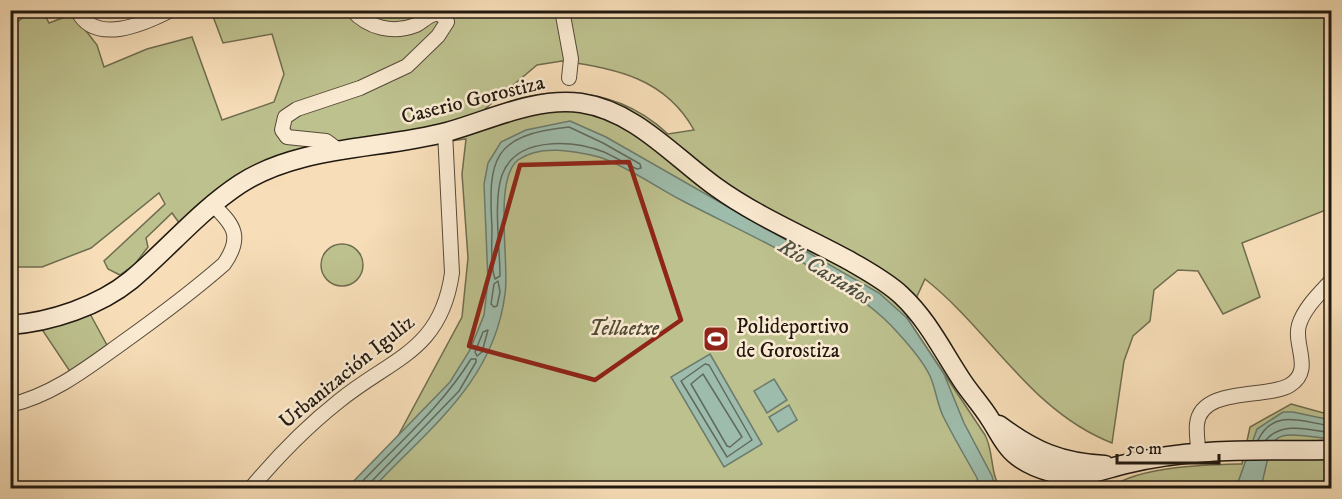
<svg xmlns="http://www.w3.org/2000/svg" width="1342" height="499" viewBox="0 0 1342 499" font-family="'IM FELL DW Pica',serif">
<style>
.green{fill:#bdc18e;stroke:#6f6d4f;stroke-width:1.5;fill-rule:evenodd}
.water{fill:#9ebcab;stroke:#6c7b6d;stroke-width:1.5}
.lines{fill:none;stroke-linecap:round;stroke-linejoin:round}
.shore{stroke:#606a5e;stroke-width:1.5}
.stream{stroke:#6c7b6d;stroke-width:4}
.street-casing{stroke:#564a3a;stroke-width:16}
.secondary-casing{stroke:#211910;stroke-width:21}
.street{stroke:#faead1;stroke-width:14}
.secondary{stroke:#faead1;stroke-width:18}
.marked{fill:none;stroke:#8f2418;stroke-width:4.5;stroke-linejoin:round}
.labels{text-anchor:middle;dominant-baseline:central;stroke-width:5;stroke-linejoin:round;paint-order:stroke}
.street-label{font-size:21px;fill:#211910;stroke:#faead1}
.poi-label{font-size:21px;fill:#211910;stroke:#faead1;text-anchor:start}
.park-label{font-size:21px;font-style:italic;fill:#504b36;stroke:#faead1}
.water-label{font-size:22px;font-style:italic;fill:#4d5246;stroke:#faead1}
</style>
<rect width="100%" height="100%" fill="#f7deb8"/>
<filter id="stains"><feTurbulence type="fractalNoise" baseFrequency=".00333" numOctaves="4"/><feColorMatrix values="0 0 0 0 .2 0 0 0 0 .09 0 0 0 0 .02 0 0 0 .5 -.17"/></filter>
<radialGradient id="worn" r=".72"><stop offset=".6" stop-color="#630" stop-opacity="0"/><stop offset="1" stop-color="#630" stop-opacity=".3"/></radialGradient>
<!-- green -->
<g class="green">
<path d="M 211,11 L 1331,11 L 1331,208 L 1242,243 L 1260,297 L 1223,314 L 1198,271 L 1178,270 L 1154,290 L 1150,321 L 1133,336 L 1124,361 L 1112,443 C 1030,411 991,331 925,279 L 907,318 L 985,435 C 994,451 990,476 1001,488 L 370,488 L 462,317 L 468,258 L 462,174 L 466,139 C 390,149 311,156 242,191 C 222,201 205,220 187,234 L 172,213 L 146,238 L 148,247 L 135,264 L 120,275 L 108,269 L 104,261 L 165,204 L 159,193 L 91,248 L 42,267 L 11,267 L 11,28 L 22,18 L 44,13 L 49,23 L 73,14 L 97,45 L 104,67 L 147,49 L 192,37 L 222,120 L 274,102 L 284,74 L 272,34 L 223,43 ZM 562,61 C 616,68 666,79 694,130 L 668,134 C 626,95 576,86 521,98 C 509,101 497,107 485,109 L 537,65 Z"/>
<circle cx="342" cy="265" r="21"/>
<path d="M 89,312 L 108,347 L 71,373 L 41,328 Z"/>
<path d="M 1291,404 L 1331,415 L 1331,488 L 1111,487 C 1142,466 1204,465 1242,464 L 1250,427 Z"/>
</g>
<!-- water -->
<g class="water">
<path d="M 570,121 L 606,137 L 879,293 L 907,318 L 944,374 L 964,423 L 992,476 L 995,488 L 980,488 L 977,478 C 966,458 954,438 944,418 C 937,405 936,389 930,376 C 923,361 909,345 898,333 C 851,279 746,234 681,200 C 658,188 623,164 599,157 C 575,151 540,144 518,160 C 493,180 510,264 505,294 C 494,382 429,428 373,488 L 347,488 L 450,382 L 470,350 L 484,315 L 488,281 L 484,184 L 488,163 L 501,142 L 526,130 Z"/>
<path d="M 710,354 L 762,444 L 724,467 L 671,377 Z"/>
<path d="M 774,379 L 787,400 L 767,413 L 754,391 Z"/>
<path d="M 789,405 L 797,420 L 778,432 L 769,417 Z"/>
<path d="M 1283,412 L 1293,412 L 1331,420 L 1331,439 C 1269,432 1275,427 1261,488 L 1236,488 L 1257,429 Z"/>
</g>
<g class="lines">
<!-- shore -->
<g class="shore">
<path d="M 569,127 L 603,143 L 640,164 L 641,168 L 637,169 C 626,164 615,157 604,152 C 572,140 516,136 502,175 C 493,201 500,248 500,276 L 495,279 C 490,265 492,244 492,228 C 488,159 492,135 569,127 Z"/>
<path d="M 498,281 L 500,292 L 497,306 L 494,307 L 491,304 L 494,284 Z"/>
<path d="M 488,330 L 482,352 L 477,356 L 475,352 L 483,332 Z"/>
<path d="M 705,364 L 709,365 L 752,440 L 727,457 L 681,381 Z"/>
<path d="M 703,374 L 742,437 L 730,447 L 727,446 L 691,384 Z"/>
<path d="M 1258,440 C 1274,407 1304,423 1332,426"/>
<path d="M 1266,440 C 1282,421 1310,430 1332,433"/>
<path d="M 356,488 C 395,446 441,408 471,359 L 476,359 L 476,362 L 459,391 L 371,482 L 369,488"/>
</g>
<!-- stream -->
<path class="stream" d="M 549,10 L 549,13"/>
<!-- street casing -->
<g class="street-casing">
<g id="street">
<path d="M 77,10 C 95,46 144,24 171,10"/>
<path d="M 562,10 L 571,59 L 569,78"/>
<path d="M 341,152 L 326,141 L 287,137 L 282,130 L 285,117 L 297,109 L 360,88 L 407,66 L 438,36 L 447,22 C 444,16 439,12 432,15 C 426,17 422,22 416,25 C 393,34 368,28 352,10"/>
<path d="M 10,405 C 53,395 87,368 122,343 C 157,318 192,292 224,264 C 243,237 234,225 213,205"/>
<path d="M 1198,451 C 1198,443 1196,432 1197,424 C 1201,386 1268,399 1290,385 C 1314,370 1293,345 1299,325 C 1304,308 1320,293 1332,280"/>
<path d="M 251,488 C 277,457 306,427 339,401 C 392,358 441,351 452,273 L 445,132"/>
</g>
</g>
<!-- secondary casing -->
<g class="secondary-casing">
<g id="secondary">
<path d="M 10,325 C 51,322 99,306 131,280 C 168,249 199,211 240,184 C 300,145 379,150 447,132 C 490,120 535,97 581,103 C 635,111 673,156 716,187 C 756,216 806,237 850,261 C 867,271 886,281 901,295 C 928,320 943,352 963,382 C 971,394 982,406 990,419 C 998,431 1005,447 1017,456 C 1026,463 1040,469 1051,472 C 1078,481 1100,470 1126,464 C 1194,447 1262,451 1332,450"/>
<path d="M 999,425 C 1034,451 1061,463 1105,465"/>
</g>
</g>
<!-- street -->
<use href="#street" class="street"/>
<!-- secondary -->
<use href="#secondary" class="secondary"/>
</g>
<!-- marked area -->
<path class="marked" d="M 629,162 L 681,320 L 595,380 L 469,346 L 520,165 Z"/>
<!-- icons -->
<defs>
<g id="stadium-square" transform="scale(1.35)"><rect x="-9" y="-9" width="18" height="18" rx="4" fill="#8f2418" stroke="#faead1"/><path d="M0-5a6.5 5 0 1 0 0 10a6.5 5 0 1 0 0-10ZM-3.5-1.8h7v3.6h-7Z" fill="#fff"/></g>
</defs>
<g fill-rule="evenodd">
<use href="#stadium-square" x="716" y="339"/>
</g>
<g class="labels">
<!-- street labels -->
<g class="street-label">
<text transform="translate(473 100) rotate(-14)">Caserio Gorostiza</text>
<text transform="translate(347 372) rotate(-39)">Urbanización Iguliz</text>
</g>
<!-- poi labels -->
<g class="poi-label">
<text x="736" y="327">Polideportivo<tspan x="736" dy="24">de Gorostiza</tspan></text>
</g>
<!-- park labels -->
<g class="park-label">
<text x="624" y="329">Tellaetxe</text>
</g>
<!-- water labels -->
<g class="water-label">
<text transform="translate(825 272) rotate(32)">Río Castaños</text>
</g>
</g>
<!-- margin -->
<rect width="1342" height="499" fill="none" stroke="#f7deb8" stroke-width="36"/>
<rect x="12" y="12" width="1318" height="475" fill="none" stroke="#211910" stroke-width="3"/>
<rect x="18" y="18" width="1306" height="463" fill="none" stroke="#211910" stroke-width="1.5"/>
<!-- scale -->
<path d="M1117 454v9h102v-9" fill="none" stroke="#211910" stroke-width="3"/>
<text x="1126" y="454" font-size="18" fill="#211910" stroke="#faead1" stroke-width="4.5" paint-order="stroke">50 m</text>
<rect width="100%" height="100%" filter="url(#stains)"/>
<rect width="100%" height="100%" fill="url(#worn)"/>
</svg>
